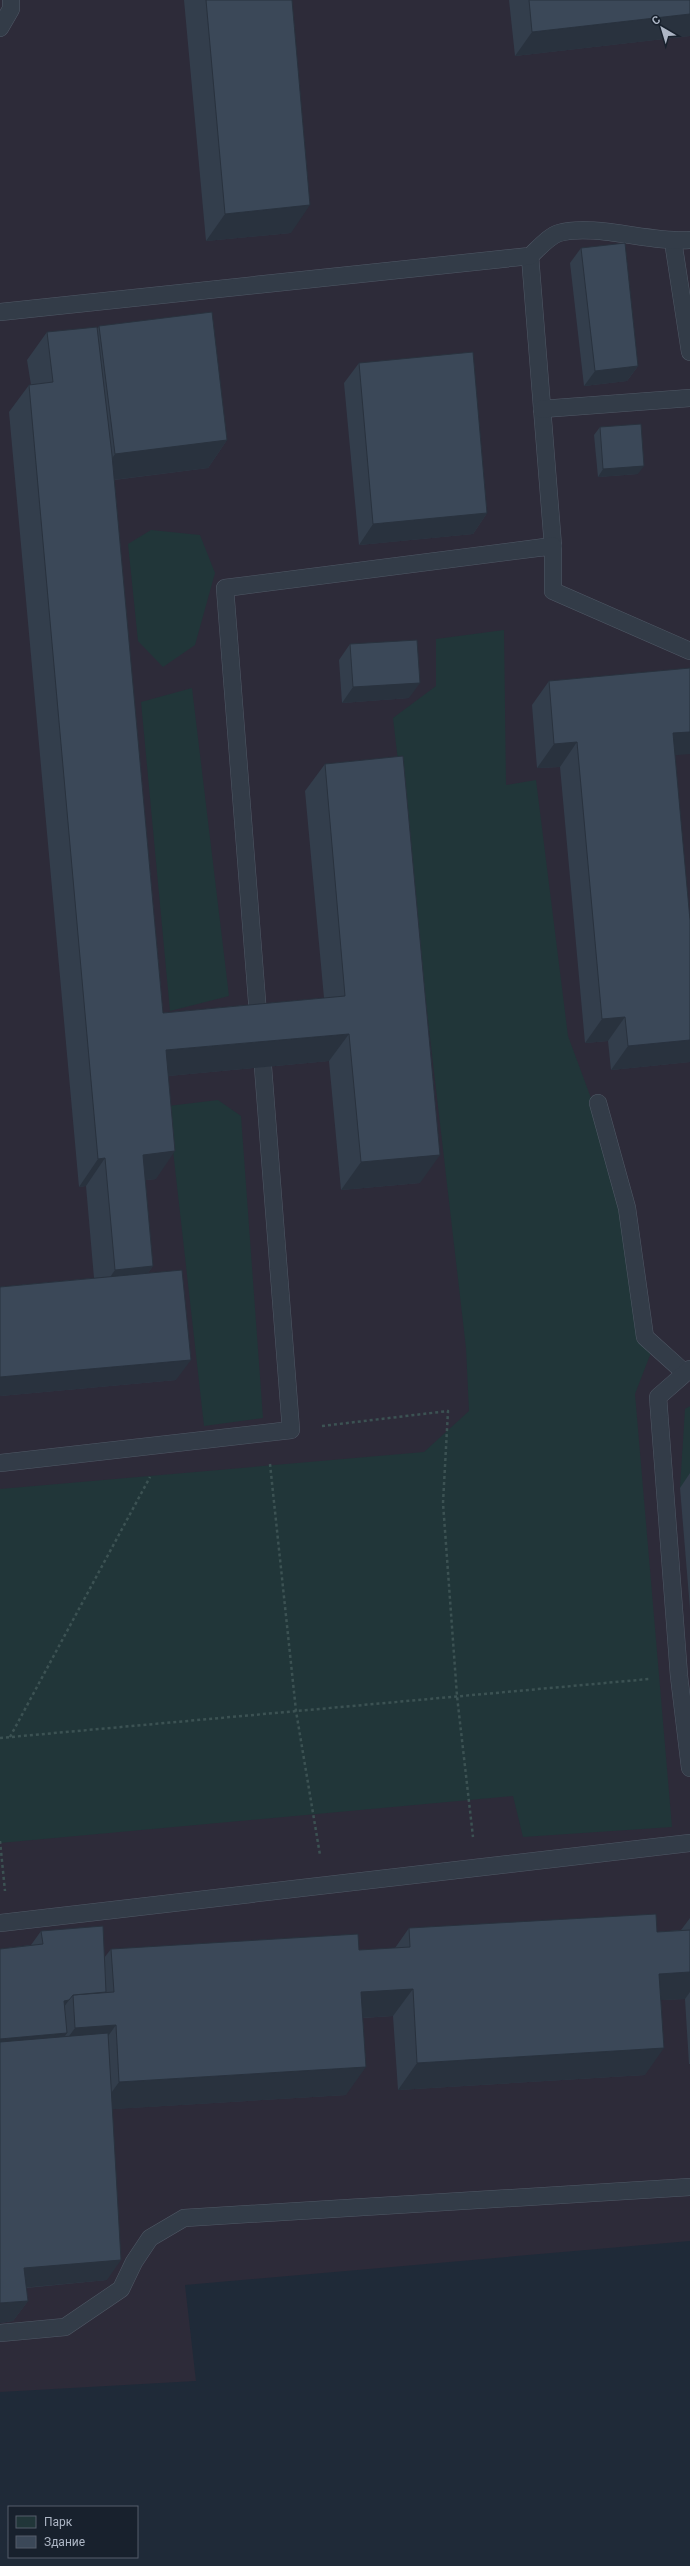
<svg xmlns="http://www.w3.org/2000/svg" width="690" height="2566" viewBox="0 0 690 2566" font-family="Roboto,sans-serif">
<style>
.medical{fill:#2d2b39}
.green{fill:#213639}
.lines{fill:none;stroke-linecap:round;stroke-linejoin:round}
.service-casing{stroke:#505966;stroke-width:18}
.path{stroke:#3c5253;stroke-width:2.5;stroke-dasharray:3 3;stroke-linecap:butt}
.service{stroke:#333c48;stroke-width:17}
.wall{fill:#333e4c}
.shaded-wall{fill:#29323e}
.building{fill:#3b4858;stroke:#29323e}
</style>
<rect width="100%" height="100%" fill="#1f2a38"/>
<!-- medical -->
<path class="medical" d="M 0,0 L 690,0 L 690,2241 L 185,2285 L 196,2381 L 0,2392 Z"/>
<!-- green -->
<g class="green">
<path d="M 151,530 L 200,535 L 215,573 L 195,645 L 163,667 L 138,641 L 128,544 Z"/>
<path d="M 504,630 L 506,785 L 536,780 L 568,1036 L 638,1225 L 652,1350 L 635,1394 L 672,1827 L 523,1837 L 513,1796 L 0,1843 L 0,1489 L 424,1452 L 469,1411 L 466,1348 L 393,718 L 436,686 L 436,639 Z"/>
<path d="M 192,688 L 229,996 L 170,1011 L 141,702 Z"/>
<path d="M 218,1100 L 241,1116 L 263,1418 L 204,1426 L 168,1106 Z"/>
<path d="M 690,1406 L 690,1487 L 680,1488 L 685,1409 Z"/>
</g>
<g class="lines">
<!-- service casing -->
<g class="service-casing">
<g id="service">
<path d="M 0,28 L 11,9 L 11,0"/>
<path d="M 673,241 L 690,352"/>
<path d="M 530,256 L 553,546"/>
<path d="M 0,312 L 530,256 C 538,249 549,236 559,233 C 594,223 651,243 690,240"/>
<path d="M 542,409 L 690,398"/>
<path d="M 259,1027 L 225,588 L 553,546 L 553,591 L 690,651"/>
<path d="M 598,1103 L 627,1208 L 645,1337 L 685,1373"/>
<path d="M 690,1369 L 658,1397 L 679,1676 L 690,1768"/>
<path d="M 0,1463 L 291,1430 L 263,1067"/>
<path d="M 0,1923 L 690,1843"/>
<path d="M 0,2333 L 65,2327 L 121,2289 L 134,2262 L 150,2238 L 184,2218 L 690,2187"/>
</g>
</g>
<!-- path -->
<g class="path">
<path d="M 322,1426 L 448,1411 L 443,1503 L 457,1696 L 473,1837"/>
<path d="M 270,1464 L 296,1711 L 320,1855"/>
<path d="M 10,1737 L 150,1477"/>
<path d="M 0,1738 L 649,1679"/>
<path d="M 0,1841 L 5,1891"/>
</g>
<!-- service -->
<use href="#service" class="service"/>
</g>
<!-- wall -->
<g class="wall">
<path d="M 184,0 L 292,0 L 291,233 L 206,241 Z"/>
<path d="M 509,0 L 690,0 L 690,36 L 515,56 Z"/>
<path d="M 581,248 L 638,366 L 627,381 L 584,386 L 570,263 Z"/>
<path d="M 99,326 L 227,440 L 208,468 L 114,480 L 163,1013 L 324,998 L 305,791 L 325,764 L 420,1183 L 341,1190 L 329,1061 L 168,1076 L 156,1179 L 145,1180 L 153,1266 L 148,1273 L 176,1380 L 0,1396 L 0,1287 L 94,1278 L 86,1186 L 79,1187 L 9,412 L 29,385 L 31,385 L 27,360 L 47,332 L 98,328 Z"/>
<path d="M 359,363 L 487,513 L 473,534 L 359,545 L 344,383 Z"/>
<path d="M 600,427 L 638,474 L 598,477 L 594,435 Z"/>
<path d="M 350,644 L 409,698 L 342,703 L 339,660 Z"/>
<path d="M 549,681 L 675,756 L 690,1062 L 611,1070 L 608,1041 L 585,1043 L 560,767 L 537,768 L 532,705 Z"/>
<path d="M 690,1473 L 690,1609 L 680,1488 Z"/>
<path d="M 690,1918 L 690,2064 L 689,2064 L 685,1999 L 661,2000 L 645,2075 L 398,2090 L 393,2016 L 363,2018 L 346,2095 L 112,2109 L 107,2280 L 26,2288 L 28,2301 L 13,2321 L 0,2323 L 0,1949 L 31,1945 L 41,1931 L 104,1958 L 111,1949 L 359,1950 L 395,1948 L 409,1928 L 657,1932 L 681,1930 Z"/>
</g>
<!-- shaded-wall -->
<g class="shaded-wall">
<path d="M 690,14 L 690,36 L 515,56 L 532,32 Z"/>
<path d="M 310,205 L 291,233 L 206,241 L 225,214 Z"/>
<path d="M 638,366 L 627,381 L 584,386 L 595,371 Z"/>
<path d="M 227,440 L 208,468 L 96,482 L 115,454 Z"/>
<path d="M 644,466 L 638,474 L 598,477 L 603,469 Z"/>
<path d="M 487,513 L 473,534 L 359,545 L 373,524 Z"/>
<path d="M 420,683 L 409,698 L 342,703 L 353,687 Z"/>
<path d="M 690,732 L 690,754 L 656,757 L 673,733 Z"/>
<path d="M 577,742 L 560,767 L 537,768 L 554,744 Z"/>
<path d="M 625,1017 L 608,1041 L 585,1043 L 602,1019 Z"/>
<path d="M 349,1034 L 329,1061 L 147,1078 L 166,1050 Z"/>
<path d="M 690,1040 L 690,1062 L 611,1070 L 628,1046 Z"/>
<path d="M 175,1151 L 156,1179 L 123,1182 L 143,1155 Z"/>
<path d="M 440,1155 L 420,1183 L 341,1190 L 361,1162 Z"/>
<path d="M 105,1158 L 86,1186 L 79,1187 L 98,1159 Z"/>
<path d="M 153,1266 L 133,1294 L 96,1297 L 115,1270 Z"/>
<path d="M 191,1360 L 176,1380 L 0,1396 L 0,1377 Z"/>
<path d="M 690,1972 L 690,1992 L 685,1999 L 640,2001 L 659,1974 Z"/>
<path d="M 413,1989 L 393,2016 L 342,2019 L 361,1992 Z"/>
<path d="M 69,2000 L 54,2021 L 64,2001 Z"/>
<path d="M 116,2025 L 96,2053 L 55,2055 L 75,2028 Z"/>
<path d="M 67,2033 L 53,2054 L 0,2058 L 0,2039 Z"/>
<path d="M 664,2048 L 645,2075 L 398,2090 L 417,2063 Z"/>
<path d="M 366,2067 L 346,2095 L 99,2110 L 119,2082 Z"/>
<path d="M 121,2260 L 107,2280 L 10,2289 L 24,2268 Z"/>
<path d="M 28,2301 L 13,2321 L 0,2323 L 0,2303 Z"/>
</g>
<!-- building -->
<g class="building">
<path d="M 206,0 L 292,0 L 310,205 L 225,214 Z"/>
<path d="M 529,0 L 690,0 L 690,14 L 532,32 Z"/>
<path d="M 625,243 L 638,366 L 595,371 L 581,248 Z"/>
<path d="M 212,312 L 227,440 L 115,454 L 99,326 Z"/>
<path d="M 97,327 L 112,455 L 163,1013 L 345,996 L 325,764 L 403,756 L 440,1155 L 361,1162 L 349,1034 L 166,1050 L 175,1151 L 143,1155 L 153,1266 L 115,1270 L 105,1158 L 98,1159 L 29,385 L 53,382 L 47,332 Z"/>
<path d="M 473,352 L 487,513 L 373,524 L 359,363 Z"/>
<path d="M 641,424 L 644,466 L 603,469 L 600,427 Z"/>
<path d="M 417,640 L 420,683 L 353,687 L 350,644 Z"/>
<path d="M 690,668 L 690,732 L 673,733 L 690,920 L 690,1040 L 628,1046 L 625,1017 L 602,1019 L 577,742 L 554,744 L 549,681 Z"/>
<path d="M 182,1270 L 191,1360 L 0,1377 L 0,1287 Z"/>
<path d="M 656,1914 L 657,1932 L 690,1930 L 690,1972 L 659,1974 L 664,2048 L 417,2063 L 413,1989 L 361,1992 L 366,2067 L 119,2082 L 116,2025 L 75,2028 L 73,1995 L 114,1992 L 111,1949 L 358,1934 L 359,1950 L 410,1947 L 409,1928 Z"/>
<path d="M 103,1926 L 106,1992 L 73,1995 L 69,2000 L 64,2001 L 67,2033 L 0,2039 L 0,1949 L 43,1944 L 41,1931 Z"/>
<path d="M 108,2033 L 121,2260 L 24,2268 L 28,2301 L 0,2303 L 0,2042 Z"/>
</g>
<!-- legend -->
<rect x="8" y="2506" width="130" height="52" fill="#18212d" stroke="#545d6a"/>
<rect x="16" y="2516" width="20" height="12" fill="#213639" stroke="#545d6a"/>
<text x="44" y="2526" font-size="12" fill="#adb6c5">Парк</text>
<rect x="16" y="2536" width="20" height="12" fill="#3b4858" stroke="#545d6a"/>
<text x="44" y="2546" font-size="12" fill="#adb6c5">Здание</text>
<!-- north arrow -->
<g transform="translate(662 28) rotate(322)" stroke="#18212d" stroke-width="3" paint-order="stroke">
<path d="M0-3L7 15L0 10L-7 15Z" fill="#adb6c5"/>
<text y="-6" font-size="11" font-weight="bold" text-anchor="middle" fill="#adb6c5">С</text>
</g>
</svg>
